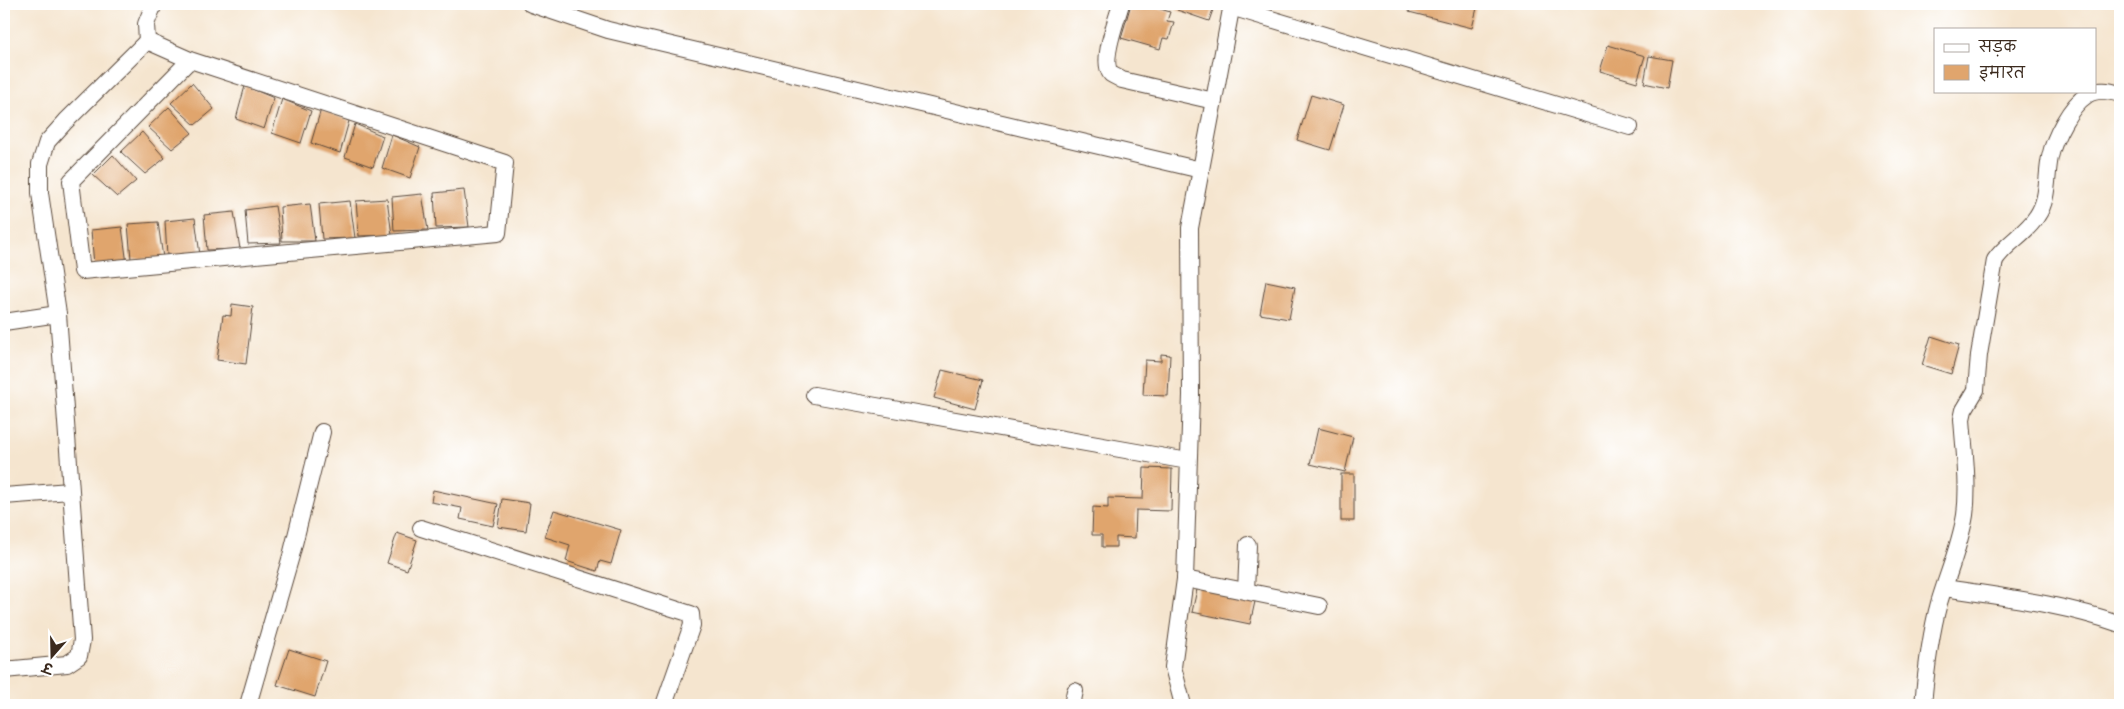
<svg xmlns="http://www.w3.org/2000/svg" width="2124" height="709" viewBox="0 0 2124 709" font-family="'Balsamiq Sans','Playpen Sans Deva',sans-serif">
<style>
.building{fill:#e0a56d}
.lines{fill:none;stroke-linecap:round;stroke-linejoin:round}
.minor-casing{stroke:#574639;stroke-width:18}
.minor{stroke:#fff;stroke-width:16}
</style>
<rect width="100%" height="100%" fill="#fff"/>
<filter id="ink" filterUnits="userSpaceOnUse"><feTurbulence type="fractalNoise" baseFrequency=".02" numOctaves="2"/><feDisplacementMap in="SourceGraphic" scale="10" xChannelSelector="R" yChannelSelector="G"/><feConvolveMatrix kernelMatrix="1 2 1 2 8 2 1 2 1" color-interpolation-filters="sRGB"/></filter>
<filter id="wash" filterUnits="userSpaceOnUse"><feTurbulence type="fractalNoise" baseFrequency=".0096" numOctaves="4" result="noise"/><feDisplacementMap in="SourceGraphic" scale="20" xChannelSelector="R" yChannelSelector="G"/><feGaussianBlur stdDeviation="1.12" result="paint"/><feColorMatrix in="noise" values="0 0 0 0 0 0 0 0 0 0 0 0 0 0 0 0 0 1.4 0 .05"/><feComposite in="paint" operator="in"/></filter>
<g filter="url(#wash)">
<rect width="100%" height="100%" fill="#f5e5cf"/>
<g id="blocks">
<!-- building -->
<g class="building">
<path d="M 1131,4 L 1152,4 L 1151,6 L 1170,12 L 1167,21 L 1174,22 L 1169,39 L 1163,38 L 1160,49 L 1121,38 Z"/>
<path d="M 1179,4 L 1215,4 L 1209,21 L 1177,10 Z"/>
<path d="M 1411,4 L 1478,4 L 1472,28 L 1409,12 Z"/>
<path d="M 1608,45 L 1645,56 L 1637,82 L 1600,71 Z"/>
<path d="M 1649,56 L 1672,60 L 1667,88 L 1644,83 Z"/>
<path d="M 192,83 L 214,109 L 195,125 L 171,103 Z"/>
<path d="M 245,86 L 274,98 L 264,129 L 236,119 Z"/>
<path d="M 1311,95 L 1344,105 L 1330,150 L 1297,140 Z"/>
<path d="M 282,99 L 311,111 L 301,143 L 272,133 Z"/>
<path d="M 169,107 L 192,133 L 172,149 L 148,127 Z"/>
<path d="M 321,109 L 349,121 L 340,153 L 311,143 Z"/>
<path d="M 355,124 L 383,136 L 373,167 L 345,157 Z"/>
<path d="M 142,132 L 165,158 L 145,174 L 121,152 Z"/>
<path d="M 392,135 L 420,147 L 410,178 L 382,168 Z"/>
<path d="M 113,155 L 136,181 L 117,197 L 93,175 Z"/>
<path d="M 464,190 L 469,227 L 436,228 L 434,193 Z"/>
<path d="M 422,194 L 428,230 L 394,231 L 392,197 Z"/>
<path d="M 387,199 L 392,235 L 359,236 L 356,201 Z"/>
<path d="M 350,201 L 355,238 L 322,239 L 319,204 Z"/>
<path d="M 310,204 L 315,241 L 282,241 L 280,207 Z"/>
<path d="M 275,206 L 281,243 L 248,244 L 245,210 Z"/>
<path d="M 234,212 L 240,249 L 207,250 L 204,215 Z"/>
<path d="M 195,218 L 200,255 L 167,256 L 165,221 Z"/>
<path d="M 158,222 L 163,258 L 131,259 L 128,224 Z"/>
<path d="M 122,227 L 127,264 L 94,265 L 91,230 Z"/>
<path d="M 1266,281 L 1295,287 L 1289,319 L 1260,314 Z"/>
<path d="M 232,304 L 253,307 L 246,364 L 217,360 L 223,315 L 231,316 Z"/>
<path d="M 1931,336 L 1959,345 L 1951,374 L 1922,365 Z"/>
<path d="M 1161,354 L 1170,355 L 1168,396 L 1143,395 L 1145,360 L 1161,361 Z"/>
<path d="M 942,370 L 983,380 L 975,409 L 934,398 Z"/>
<path d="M 1318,428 L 1353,437 L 1345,472 L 1310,464 Z"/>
<path d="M 1144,468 L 1172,469 L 1171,511 L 1136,510 L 1135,538 L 1116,537 L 1116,547 L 1102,547 L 1102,535 L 1092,535 L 1093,507 L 1108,508 L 1108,498 L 1143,499 Z"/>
<rect x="1341" y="474" width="13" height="47"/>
<path d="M 433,490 L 498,504 L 493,526 L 460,519 L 462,508 L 431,502 Z"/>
<path d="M 502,499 L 530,503 L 526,531 L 498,527 Z"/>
<path d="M 554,510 L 621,530 L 611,564 L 600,561 L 597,571 L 566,561 L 570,545 L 545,537 Z"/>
<path d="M 397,533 L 417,540 L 407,570 L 387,563 Z"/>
<path d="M 1198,585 L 1256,597 L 1250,624 L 1192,612 Z"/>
<path d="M 289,649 L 326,661 L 315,697 L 277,685 Z"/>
</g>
</g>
</g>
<g filter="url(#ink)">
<use href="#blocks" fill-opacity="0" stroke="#574639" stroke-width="1"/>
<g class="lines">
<!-- minor casing -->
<g class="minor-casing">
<g id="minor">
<path d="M 154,4 L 146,24 L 147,41 L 190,60 L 505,163 L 498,233 L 82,271 L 71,181 L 190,60"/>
<path d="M 531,4 L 608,30 L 1201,170"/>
<path d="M 1121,4 C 1117,19 1100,61 1111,74 C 1114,76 1119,78 1122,80 L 1214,101"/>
<path d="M 1231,7 L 1630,127"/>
<path d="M 4,322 L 58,314"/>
<path d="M 814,395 L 1188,461"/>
<path d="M 4,496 L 70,491"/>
<path d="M 421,528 L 691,614 L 692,625 L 664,705"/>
<path d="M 1185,579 L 1319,606"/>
<path d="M 1945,588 C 2003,597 2064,604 2120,624"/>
<path d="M 1246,591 L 1248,545"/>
<path d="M 4,670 L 67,664 L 79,656 L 82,640 L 58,314 L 40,193 L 40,164 L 47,142 L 66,121 L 147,41"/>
<path d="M 248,705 L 291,556 L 322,432"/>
<path d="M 1072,705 L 1075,691"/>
<path d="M 1183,705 L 1173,667 L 1185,579 L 1191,395 L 1190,228 L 1232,4"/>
<path d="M 1923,705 C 1926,671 1930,636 1939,603 C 1948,573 1960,546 1965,515 C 1969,484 1964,449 1962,419 L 1964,410 L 1976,390 L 1979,355 L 1995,260 C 2006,243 2026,234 2037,216 C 2049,199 2046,176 2050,157 C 2054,138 2070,106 2087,95 C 2097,88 2110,91 2120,94"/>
</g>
</g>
<!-- minor -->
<use href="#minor" class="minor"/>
</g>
</g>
<!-- margin -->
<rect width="2124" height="709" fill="none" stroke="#fff" stroke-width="20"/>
<!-- legend -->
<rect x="1934" y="28" width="162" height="65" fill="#ffffff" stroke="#b1aaa5"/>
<rect x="1944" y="44" width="25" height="8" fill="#ffffff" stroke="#b1aaa5"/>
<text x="1979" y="52" font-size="15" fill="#3b2a1e">सड़क</text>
<rect x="1944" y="65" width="25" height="15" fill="#e0a56d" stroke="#b1aaa5"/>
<text x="1979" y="78" font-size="15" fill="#3b2a1e">इमारत</text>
<!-- north arrow -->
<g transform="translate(52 656) rotate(200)" stroke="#ffffff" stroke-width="4" paint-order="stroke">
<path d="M0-4L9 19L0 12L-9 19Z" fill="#3b2a1e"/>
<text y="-8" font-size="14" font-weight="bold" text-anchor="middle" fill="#3b2a1e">उ</text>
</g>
</svg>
